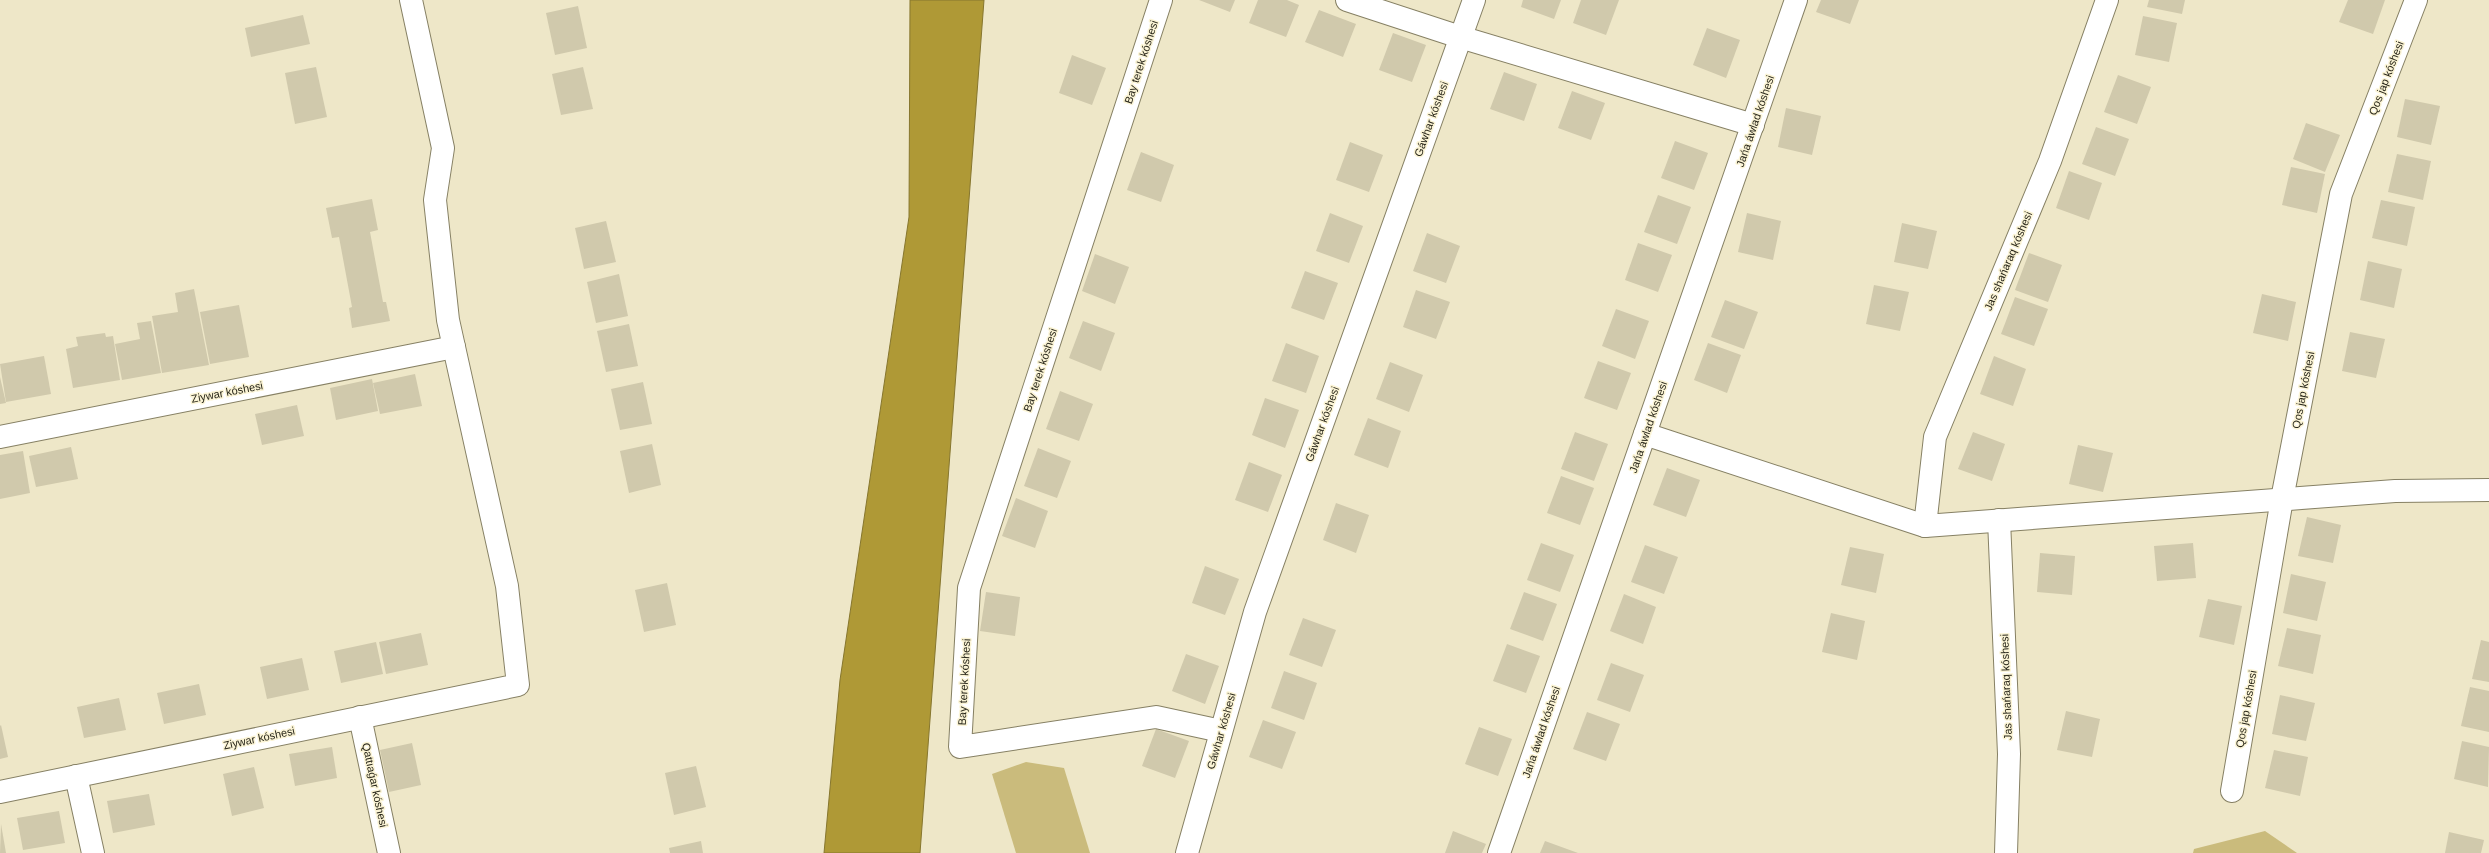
<svg xmlns="http://www.w3.org/2000/svg" width="2489" height="853" viewBox="0 0 2489 853" font-family="Helvetica,sans-serif">
<style>
.green{fill:#cabb7c}
.water{fill:#af9936;stroke:#86762e}
.building{fill:#d0c9ac}
.lines{fill:none;stroke-linecap:round;stroke-linejoin:round}
.minor-casing{stroke:#868064;stroke-width:24}
.minor{stroke:#fff;stroke-width:22}
.labels{text-anchor:middle;dominant-baseline:central;stroke-width:3;stroke-linejoin:round;paint-order:stroke}
.street-label{font-size:11px;fill:#28261a;stroke:#fbf4d5}
</style>
<rect width="100%" height="100%" fill="#eee7c8"/>
<!-- green -->
<g class="green">
<path d="M 1026,762 L 1064,768 L 1090,853 L 1016,853 L 992,774 Z"/>
<path d="M 2265,831 L 2297,853 L 2193,853 L 2194,849 Z"/>
</g>
<!-- water -->
<path class="water" d="M 910,0 L 984,0 L 920,853 L 824,853 L 840,680 L 909,217 Z"/>
<!-- building -->
<g class="building">
<path d="M 1199,0 L 1235,0 L 1230,12 Z"/>
<path d="M 1258,0 L 1287,0 L 1299,5 L 1286,37 L 1249,23 Z"/>
<path d="M 1523,0 L 1561,0 L 1554,19 L 1521,7 Z"/>
<path d="M 1581,0 L 1619,0 L 1606,35 L 1573,23 Z"/>
<path d="M 1821,0 L 1859,0 L 1850,24 L 1816,12 Z"/>
<path d="M 2149,0 L 2185,0 L 2182,14 L 2147,7 Z"/>
<path d="M 2348,0 L 2385,0 L 2373,34 L 2339,22 Z"/>
<path d="M 578,6 L 587,48 L 555,55 L 546,13 Z"/>
<path d="M 1319,10 L 1356,24 L 1343,57 L 1305,42 Z"/>
<path d="M 303,15 L 310,44 L 251,57 L 245,28 Z"/>
<path d="M 2143,16 L 2177,23 L 2169,62 L 2135,55 Z"/>
<path d="M 1707,28 L 1740,40 L 1726,78 L 1693,65 Z"/>
<path d="M 1393,33 L 1426,45 L 1412,82 L 1379,70 Z"/>
<path d="M 1072,55 L 1106,68 L 1092,105 L 1059,93 Z"/>
<path d="M 316,67 L 327,117 L 295,124 L 285,73 Z"/>
<path d="M 583,67 L 593,109 L 561,115 L 552,74 Z"/>
<path d="M 1504,72 L 1537,84 L 1524,121 L 1490,109 Z"/>
<path d="M 2118,75 L 2151,87 L 2137,124 L 2104,112 Z"/>
<path d="M 1572,91 L 1605,103 L 1591,140 L 1558,128 Z"/>
<path d="M 2405,99 L 2440,106 L 2431,145 L 2397,137 Z"/>
<path d="M 1786,108 L 1821,116 L 1812,155 L 1778,147 Z"/>
<path d="M 2306,123 L 2340,135 L 2325,172 L 2293,159 Z"/>
<path d="M 2096,127 L 2129,139 L 2115,176 L 2082,164 Z"/>
<path d="M 1675,141 L 1708,153 L 1694,190 L 1661,178 Z"/>
<path d="M 1350,142 L 1383,155 L 1369,192 L 1336,180 Z"/>
<path d="M 1141,152 L 1174,165 L 1161,202 L 1127,190 Z"/>
<path d="M 2397,154 L 2431,161 L 2423,200 L 2388,192 Z"/>
<path d="M 2291,167 L 2325,174 L 2317,213 L 2282,205 Z"/>
<path d="M 2069,171 L 2102,183 L 2089,220 L 2056,208 Z"/>
<path d="M 1658,195 L 1691,207 L 1677,244 L 1644,232 Z"/>
<path d="M 372,199 L 378,230 L 370,232 L 383,302 L 386,302 L 390,321 L 352,328 L 349,308 L 352,307 L 339,237 L 332,238 L 326,208 Z"/>
<path d="M 2381,200 L 2415,207 L 2407,246 L 2372,238 Z"/>
<path d="M 1330,213 L 1363,226 L 1349,263 L 1316,251 Z"/>
<path d="M 1747,213 L 1781,221 L 1773,260 L 1738,252 Z"/>
<path d="M 606,221 L 616,262 L 584,269 L 575,228 Z"/>
<path d="M 1902,223 L 1937,231 L 1928,269 L 1894,262 Z"/>
<path d="M 1427,233 L 1460,246 L 1446,283 L 1413,271 Z"/>
<path d="M 1638,243 L 1672,255 L 1658,292 L 1625,280 Z"/>
<path d="M 2029,253 L 2062,265 L 2048,302 L 2015,290 Z"/>
<path d="M 1095,254 L 1129,267 L 1115,304 L 1082,291 Z"/>
<path d="M 2368,261 L 2402,269 L 2394,308 L 2360,300 Z"/>
<path d="M 1305,271 L 1338,283 L 1324,320 L 1291,308 Z"/>
<path d="M 619,274 L 628,316 L 596,323 L 587,282 Z"/>
<path d="M 1874,285 L 1909,292 L 1900,331 L 1866,324 Z"/>
<path d="M 194,289 L 209,365 L 162,373 L 152,316 L 178,312 L 175,293 Z"/>
<path d="M 1416,290 L 1450,302 L 1436,339 L 1403,327 Z"/>
<path d="M 2262,294 L 2296,302 L 2288,341 L 2253,333 Z"/>
<path d="M 2015,297 L 2048,309 L 2034,346 L 2001,334 Z"/>
<path d="M 1725,300 L 1758,312 L 1744,349 L 1711,337 Z"/>
<path d="M 239,305 L 249,357 L 210,364 L 200,312 Z"/>
<path d="M 1616,309 L 1649,321 L 1635,359 L 1602,346 Z"/>
<path d="M 151,321 L 161,373 L 122,380 L 115,344 L 140,339 L 137,323 Z"/>
<path d="M 1083,321 L 1115,333 L 1101,371 L 1069,358 Z"/>
<path d="M 629,324 L 638,366 L 606,372 L 597,331 Z"/>
<path d="M 2350,332 L 2385,339 L 2376,378 L 2342,371 Z"/>
<path d="M 105,333 L 106,337 L 113,336 L 120,380 L 73,388 L 66,349 L 78,346 L 76,337 Z"/>
<path d="M 1286,343 L 1319,356 L 1306,393 L 1272,381 Z"/>
<path d="M 1708,343 L 1741,355 L 1727,393 L 1694,380 Z"/>
<path d="M 44,356 L 51,394 L 6,402 L 0,364 Z"/>
<path d="M 1994,356 L 2026,369 L 2013,406 L 1980,394 Z"/>
<path d="M 1598,361 L 1631,373 L 1617,410 L 1584,398 Z"/>
<path d="M 1390,362 L 1423,375 L 1409,412 L 1376,399 Z"/>
<path d="M 415,374 L 422,406 L 380,414 L 373,383 Z"/>
<path d="M 0,377 L 6,403 L 0,404 Z"/>
<path d="M 372,379 L 378,411 L 336,420 L 330,388 Z"/>
<path d="M 643,382 L 652,424 L 620,430 L 611,389 Z"/>
<path d="M 1060,391 L 1093,404 L 1079,441 L 1046,429 Z"/>
<path d="M 1265,398 L 1299,410 L 1285,448 L 1252,435 Z"/>
<path d="M 297,405 L 304,436 L 262,445 L 255,414 Z"/>
<path d="M 1368,418 L 1401,431 L 1388,468 L 1354,455 Z"/>
<path d="M 1575,432 L 1608,444 L 1594,481 L 1561,469 Z"/>
<path d="M 1973,432 L 2005,444 L 1992,481 L 1958,469 Z"/>
<path d="M 652,444 L 661,485 L 629,493 L 620,451 Z"/>
<path d="M 2078,445 L 2113,453 L 2103,492 L 2069,484 Z"/>
<path d="M 71,447 L 78,479 L 36,487 L 29,456 Z"/>
<path d="M 1038,448 L 1071,461 L 1057,498 L 1024,486 Z"/>
<path d="M 23,451 L 30,493 L 0,499 L 0,455 Z"/>
<path d="M 1249,462 L 1282,475 L 1268,512 L 1235,500 Z"/>
<path d="M 1667,468 L 1700,480 L 1686,517 L 1653,505 Z"/>
<path d="M 1561,476 L 1594,488 L 1580,525 L 1547,513 Z"/>
<path d="M 1016,498 L 1048,511 L 1035,548 L 1002,536 Z"/>
<path d="M 1336,503 L 1369,515 L 1356,553 L 1323,540 Z"/>
<path d="M 2307,517 L 2341,525 L 2333,563 L 2298,556 Z"/>
<path d="M 1541,543 L 1574,555 L 1560,592 L 1527,580 Z"/>
<path d="M 2193,543 L 2196,578 L 2157,581 L 2154,546 Z"/>
<path d="M 1645,545 L 1678,557 L 1664,594 L 1631,582 Z"/>
<path d="M 1850,547 L 1884,554 L 1876,593 L 1841,585 Z"/>
<path d="M 2040,553 L 2075,556 L 2072,595 L 2037,592 Z"/>
<path d="M 1205,566 L 1239,579 L 1225,615 L 1192,603 Z"/>
<path d="M 2291,574 L 2326,582 L 2317,621 L 2283,613 Z"/>
<path d="M 667,583 L 676,625 L 644,632 L 635,590 Z"/>
<path d="M 986,592 L 1020,597 L 1015,636 L 980,631 Z"/>
<path d="M 1524,592 L 1557,604 L 1543,641 L 1510,629 Z"/>
<path d="M 1624,594 L 1656,607 L 1643,644 L 1610,631 Z"/>
<path d="M 2208,599 L 2242,606 L 2234,645 L 2199,637 Z"/>
<path d="M 1831,613 L 1865,621 L 1857,660 L 1822,652 Z"/>
<path d="M 1303,618 L 1336,630 L 1322,667 L 1289,655 Z"/>
<path d="M 2287,628 L 2321,635 L 2313,674 L 2278,666 Z"/>
<path d="M 421,633 L 428,665 L 386,674 L 379,642 Z"/>
<path d="M 2481,640 L 2489,642 L 2489,682 L 2472,679 Z"/>
<path d="M 376,642 L 383,674 L 341,683 L 334,651 Z"/>
<path d="M 1507,644 L 1540,656 L 1526,693 L 1493,681 Z"/>
<path d="M 1186,654 L 1219,666 L 1205,704 L 1172,691 Z"/>
<path d="M 302,658 L 309,690 L 267,699 L 260,667 Z"/>
<path d="M 1611,663 L 1644,675 L 1630,712 L 1597,700 Z"/>
<path d="M 1284,671 L 1317,683 L 1304,720 L 1271,708 Z"/>
<path d="M 199,684 L 206,715 L 164,724 L 157,693 Z"/>
<path d="M 2470,687 L 2489,691 L 2489,732 L 2461,726 Z"/>
<path d="M 2280,695 L 2315,703 L 2306,741 L 2272,734 Z"/>
<path d="M 119,698 L 126,730 L 84,738 L 77,707 Z"/>
<path d="M 2066,711 L 2100,719 L 2092,757 L 2057,750 Z"/>
<path d="M 1587,712 L 1620,724 L 1606,761 L 1573,749 Z"/>
<path d="M 1263,720 L 1296,732 L 1282,769 L 1249,757 Z"/>
<path d="M 1,725 L 8,757 L 0,759 L 0,726 Z"/>
<path d="M 1479,727 L 1512,739 L 1498,776 L 1465,764 Z"/>
<path d="M 1156,729 L 1189,741 L 1175,778 L 1142,766 Z"/>
<path d="M 2462,741 L 2489,747 L 2488,787 L 2454,779 Z"/>
<path d="M 412,743 L 421,785 L 389,792 L 380,750 Z"/>
<path d="M 332,747 L 337,778 L 295,786 L 289,754 Z"/>
<path d="M 2274,750 L 2308,757 L 2300,796 L 2265,788 Z"/>
<path d="M 696,766 L 706,807 L 674,815 L 665,773 Z"/>
<path d="M 254,767 L 264,808 L 232,816 L 223,774 Z"/>
<path d="M 149,794 L 155,825 L 113,833 L 107,801 Z"/>
<path d="M 59,811 L 65,843 L 23,850 L 17,818 Z"/>
<path d="M 1,824 L 6,853 L 0,853 Z"/>
<path d="M 1453,831 L 1486,844 L 1482,853 L 1445,853 Z"/>
<path d="M 2449,832 L 2484,840 L 2481,853 L 2445,853 Z"/>
<path d="M 701,841 L 703,853 L 670,853 L 669,848 Z"/>
<path d="M 1545,841 L 1578,853 L 1540,853 Z"/>
</g>
<g class="lines">
<!-- minor casing -->
<g class="minor-casing">
<g id="minor">
<path d="M 1161,0 L 969,588 L 960,747 L 1156,717 L 1221,731"/>
<path d="M 1347,0 L 1460,37 L 1753,125"/>
<path d="M 1645,434 L 1925,526 L 2395,491 L 2489,490"/>
<path d="M 0,437 L 454,347"/>
<path d="M 1999,520 L 2009,754 L 2006,853"/>
<path d="M 1925,526 L 1935,437 L 2050,161 L 2107,0"/>
<path d="M 360,717 L 389,853"/>
<path d="M 76,776 L 93,853"/>
<path d="M 2232,791 L 2282,499 L 2341,194 L 2416,0"/>
<path d="M 0,792 L 518,685 L 507,586 L 448,320 L 435,200 L 443,148 L 411,0"/>
<path d="M 1187,853 L 1255,612 L 1474,0"/>
<path d="M 1499,853 L 1796,0"/>
</g>
</g>
<!-- minor -->
<use href="#minor" class="minor"/>
</g>
<g class="labels">
<!-- street labels -->
<g class="street-label">
<text transform="translate(1141 62) rotate(-72)">Bay terek kóshesi</text>
<text transform="translate(2386 78) rotate(-69)">Qos jap kóshesi</text>
<text transform="translate(1431 119) rotate(-70)">Gáwhar kóshesi</text>
<text transform="translate(1755 121) rotate(-71)">Jańa áwlad kóshesi</text>
<text transform="translate(2008 261) rotate(-67)">Jas shańaraq kóshesi</text>
<text transform="translate(1040 370) rotate(-72)">Bay terek kóshesi</text>
<text transform="translate(2303 390) rotate(-79)">Qos jap kóshesi</text>
<text transform="translate(227 392) rotate(-11)">Ziywar kóshesi</text>
<text transform="translate(1322 424) rotate(-70)">Gáwhar kóshesi</text>
<text transform="translate(1648 427) rotate(-71)">Jańa áwlad kóshesi</text>
<text transform="translate(964 682) rotate(-87)">Bay terek kóshesi</text>
<text transform="translate(2006 687) rotate(-92)">Jas shańaraq kóshesi</text>
<text transform="translate(2246 709) rotate(-80)">Qos jap kóshesi</text>
<text transform="translate(1221 731) rotate(-74)">Gáwhar kóshesi</text>
<text transform="translate(1541 732) rotate(-71)">Jańa áwlad kóshesi</text>
<text transform="translate(259 738) rotate(-12)">Ziywar kóshesi</text>
<text transform="translate(375 785) rotate(78)">Qattıaǵar kóshesi</text>
</g>
</g>
</svg>
